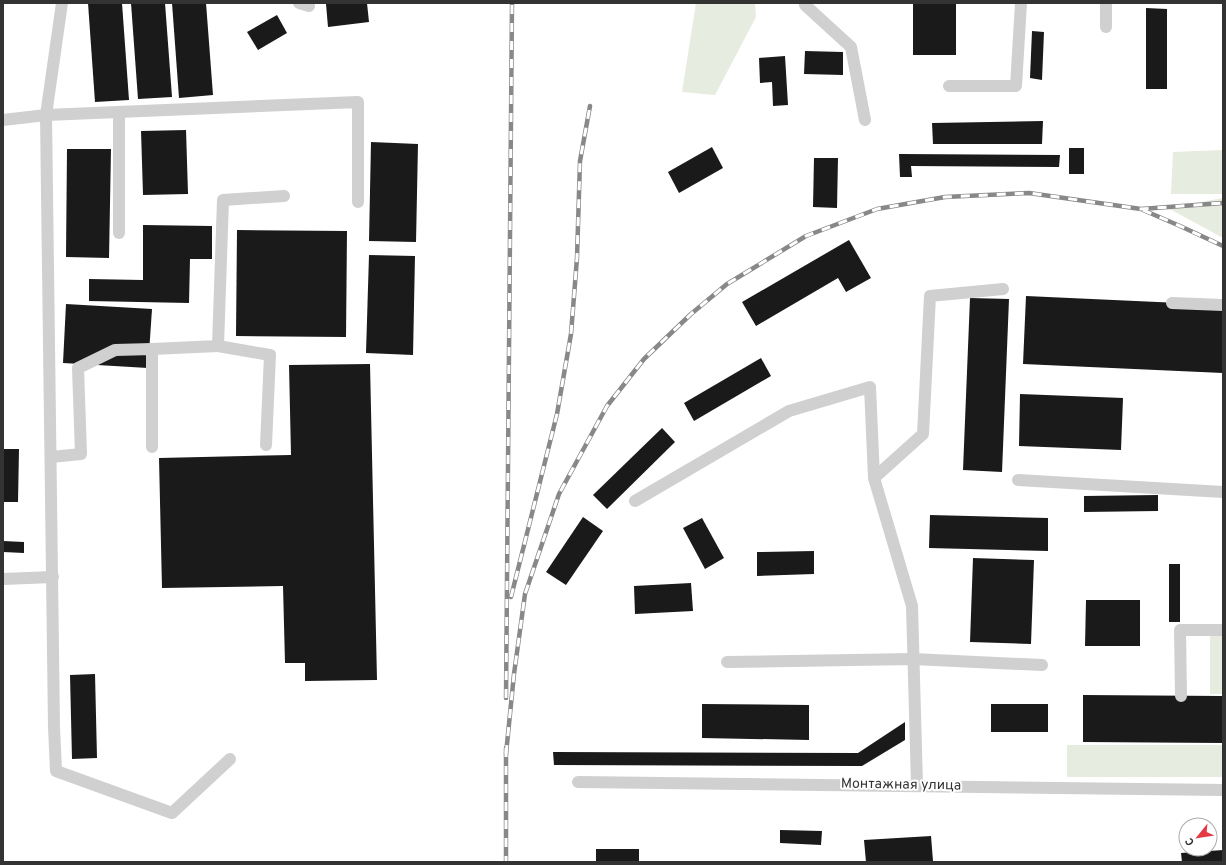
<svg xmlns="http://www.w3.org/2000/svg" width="1226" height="865" viewBox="0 0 1226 865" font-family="Overpass,sans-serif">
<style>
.green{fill:#e6ecdf}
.building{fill:#1a1a1a}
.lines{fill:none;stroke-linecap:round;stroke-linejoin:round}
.minor{stroke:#d0d0d0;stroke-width:12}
.rail-casing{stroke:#888;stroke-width:4.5}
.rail{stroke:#fff;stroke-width:3;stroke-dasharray:9;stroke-linecap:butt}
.labels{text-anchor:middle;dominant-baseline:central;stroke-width:4;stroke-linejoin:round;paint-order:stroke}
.street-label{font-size:14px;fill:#333;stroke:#fff}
</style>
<rect width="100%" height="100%" fill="#fff"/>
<!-- green -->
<g class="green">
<path d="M 696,3 L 755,3 L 756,17 L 715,95 L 682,92 Z"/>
<path d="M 1223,150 L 1223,194 L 1171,194 L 1173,152 Z"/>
<path d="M 1223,198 L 1223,238 L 1168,208 Z"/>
<rect x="1210" y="634" width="13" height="60"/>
<rect x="1067" y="745" width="156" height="32"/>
</g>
<!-- building -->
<g class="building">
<path d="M 88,3 L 122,3 L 129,100 L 95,102 Z"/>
<path d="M 131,3 L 165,3 L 172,97 L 138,99 Z"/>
<path d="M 172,3 L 206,3 L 213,95 L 179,98 Z"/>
<path d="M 335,3 L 367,3 L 369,22 L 328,27 L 326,4 Z"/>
<rect x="913" y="3" width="43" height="52"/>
<path d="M 1146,8 L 1167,9 L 1167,89 L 1146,89 Z"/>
<path d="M 277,15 L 287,33 L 258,50 L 247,32 Z"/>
<path d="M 1032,31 L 1044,32 L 1042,80 L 1030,78 Z"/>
<path d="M 805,51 L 843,52 L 843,75 L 804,74 Z"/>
<path d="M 785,56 L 788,105 L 773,106 L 772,82 L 760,83 L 759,58 Z"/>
<path d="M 1043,121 L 1042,144 L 933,144 L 932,123 Z"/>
<path d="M 186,130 L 188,194 L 143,195 L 141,131 Z"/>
<path d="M 371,142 L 418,144 L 416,242 L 369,241 Z"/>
<path d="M 712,147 L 723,168 L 679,193 L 668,172 Z"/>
<rect x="1069" y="148" width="15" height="26"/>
<path d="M 67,149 L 111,149 L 109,258 L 66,257 Z"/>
<path d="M 899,154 L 1060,155 L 1059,167 L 911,166 L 912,177 L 900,177 Z"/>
<path d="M 814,158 L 838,158 L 837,208 L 813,207 Z"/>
<path d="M 143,225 L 212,226 L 212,259 L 190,259 L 189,303 L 89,301 L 89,279 L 143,280 Z"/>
<path d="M 237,230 L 347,231 L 346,337 L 236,336 Z"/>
<path d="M 849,240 L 871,278 L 846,292 L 838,278 L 756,326 L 742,302 Z"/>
<path d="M 369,255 L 415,256 L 413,355 L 366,353 Z"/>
<path d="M 1026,296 L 1223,305 L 1223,373 L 1023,364 Z"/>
<path d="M 970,298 L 1009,299 L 1002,472 L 963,470 Z"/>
<path d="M 66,304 L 152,309 L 148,368 L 63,363 Z"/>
<path d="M 761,358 L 771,376 L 694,421 L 684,403 Z"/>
<path d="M 370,364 L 377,680 L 305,681 L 305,663 L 285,663 L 283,586 L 162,588 L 159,458 L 291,455 L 289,365 Z"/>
<path d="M 1020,394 L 1123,398 L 1121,450 L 1019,446 Z"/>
<path d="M 662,428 L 675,442 L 607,509 L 593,495 Z"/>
<path d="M 3,449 L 19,449 L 18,502 L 3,502 Z"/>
<path d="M 1158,495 L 1158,511 L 1084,512 L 1084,496 Z"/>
<path d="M 930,515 L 1048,518 L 1048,551 L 929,548 Z"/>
<path d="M 583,517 L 603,531 L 566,585 L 546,572 Z"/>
<path d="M 702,518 L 724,558 L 705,569 L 683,528 Z"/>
<path d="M 3,541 L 24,542 L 24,553 L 3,552 Z"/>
<path d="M 814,551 L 814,574 L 757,576 L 757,552 Z"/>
<path d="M 973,558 L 1034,560 L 1031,644 L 970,642 Z"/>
<rect x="1169" y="564" width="11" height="58"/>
<path d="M 691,583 L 693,611 L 635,614 L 634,586 Z"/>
<path d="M 1086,600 L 1140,600 L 1140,646 L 1085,646 Z"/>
<path d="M 95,674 L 97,758 L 72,759 L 70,675 Z"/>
<path d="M 1083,695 L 1223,696 L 1223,743 L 1083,742 Z"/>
<path d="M 702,704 L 809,705 L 809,740 L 702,738 Z"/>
<rect x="991" y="704" width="57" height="28"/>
<path d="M 905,722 L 905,740 L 862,766 L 554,765 L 553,752 L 858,753 Z"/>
<path d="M 780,830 L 822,831 L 821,845 L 780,843 Z"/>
<path d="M 931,836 L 933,861 L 866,862 L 864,840 Z"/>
<rect x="596" y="849" width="43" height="13"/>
<path d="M 1223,850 L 1223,862 L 1182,862 L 1181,853 Z"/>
</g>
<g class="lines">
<!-- minor -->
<g class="minor">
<path d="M 62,3 L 46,115 L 54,727 L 56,771 L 172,813 L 230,759"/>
<path d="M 299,3 L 309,6"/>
<path d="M 805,3 L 805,5 L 851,47 L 865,120"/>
<path d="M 1106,3 L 1106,27"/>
<path d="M 949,86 L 1016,86 L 1021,3"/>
<path d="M 3,120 L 46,115 L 358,102 L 358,202"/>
<path d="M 119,233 L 119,112"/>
<path d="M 1172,303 L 1223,305"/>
<path d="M 218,346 L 270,355 L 266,445"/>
<path d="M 152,349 L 218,346 L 223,200 L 284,196"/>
<path d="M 51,457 L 81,454 L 78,368 L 115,350 L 152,349 L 152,447"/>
<path d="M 874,478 L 923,434 L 930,296 L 1003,289"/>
<path d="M 1018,480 L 1223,492"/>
<path d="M 635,501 L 789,411 L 870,387 L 874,478 L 912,606 L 917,785"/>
<path d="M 3,579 L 53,577"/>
<path d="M 727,662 L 913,659 L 1042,665"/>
<path d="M 1181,696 L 1180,630 L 1223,630"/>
<path d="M 578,782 L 1223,790"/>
</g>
<!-- rail casing -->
<g class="rail-casing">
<g id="rail">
<path d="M 1143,210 L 1180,226 L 1223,246"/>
<path d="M 511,597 L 557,414 L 571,334 L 577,258 L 580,161 L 590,106"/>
<path d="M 506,698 L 512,3"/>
<path d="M 506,748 L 506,862"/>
<path d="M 506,754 L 514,674 L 525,594 L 559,494 L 607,406 L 644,359 L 691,314 L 727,284 L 806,236 L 877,209 L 945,197 L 1029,193 L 1141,209 L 1223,203"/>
</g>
</g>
<!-- rail -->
<use href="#rail" class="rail"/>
</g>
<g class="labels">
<!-- street labels -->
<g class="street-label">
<text transform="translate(901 785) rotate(1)">Монтажная улица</text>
</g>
</g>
<!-- border -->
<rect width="1226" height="865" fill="none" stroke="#333333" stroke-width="8"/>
<!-- north arrow -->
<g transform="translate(1198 837) rotate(240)"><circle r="19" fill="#ffffff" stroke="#adadad"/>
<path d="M0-3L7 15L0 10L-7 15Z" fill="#e63946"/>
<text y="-6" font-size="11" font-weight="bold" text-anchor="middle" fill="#333333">С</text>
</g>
</svg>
